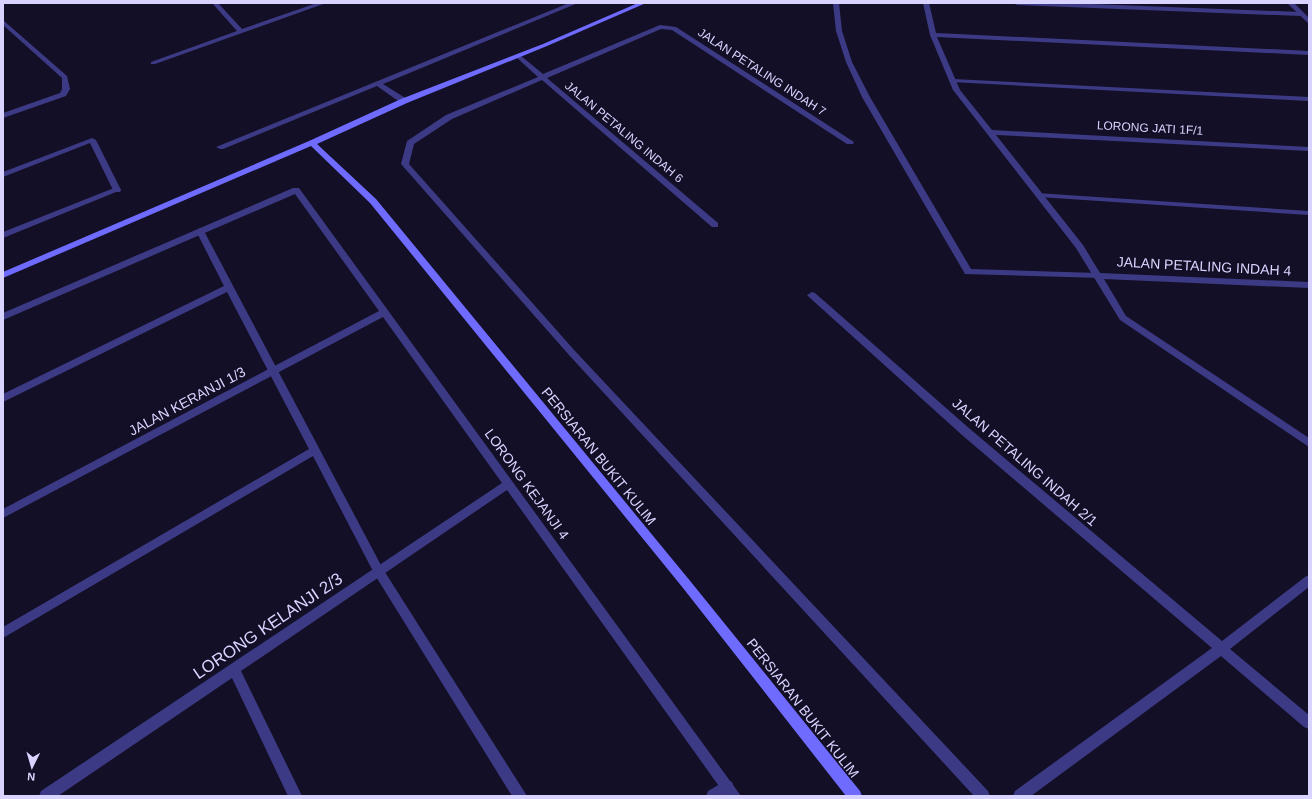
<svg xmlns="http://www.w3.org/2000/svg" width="1312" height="799" viewBox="0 0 1312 799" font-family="Arial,sans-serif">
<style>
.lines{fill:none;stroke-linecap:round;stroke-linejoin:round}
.lane{fill:#3d3a85;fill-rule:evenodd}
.street{fill:#3d3a85;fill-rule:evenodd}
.secondary{fill:#6f6bff;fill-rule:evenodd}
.labels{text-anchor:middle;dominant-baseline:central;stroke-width:3;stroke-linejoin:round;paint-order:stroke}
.far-street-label{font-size:12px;fill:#d9d4ff;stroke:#130f26}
.street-label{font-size:14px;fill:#d9d4ff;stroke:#130f26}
.near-street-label{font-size:17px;fill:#d9d4ff;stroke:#130f26}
</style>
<rect width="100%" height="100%" fill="#130f26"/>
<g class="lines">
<!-- lane -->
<g class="lane">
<path d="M 833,3 L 839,3 L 842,31 L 852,62 L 870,97 L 971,269 L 1098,273 L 1102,276 L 1101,278 L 965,274 L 862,97 L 846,62 L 836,31 Z"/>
<path d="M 1014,3 L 1066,3 L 1301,12 L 1304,14 L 1301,16 L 1017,5 Z"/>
<path d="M 953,79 L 1309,97 L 1309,101 L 951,82 L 949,81 Z"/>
<path d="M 92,138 L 96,140 L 121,190 L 120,192 L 114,192 L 113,190 L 90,143 L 3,177 L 3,172 Z"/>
<path d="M 1036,193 L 1309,211 L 1309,215 L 1039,197 L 1036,197 Z"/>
<path d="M 200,228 L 204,231 L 383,569 L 527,796 L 512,796 L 375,575 L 313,456 L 3,638 L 3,627 L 309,449 L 227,292 L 3,402 L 3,394 L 224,286 L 196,231 Z"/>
<path d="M 727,780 L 732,782 L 734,787 C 729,799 717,796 706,796 L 708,791 Z"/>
</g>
<!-- street -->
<g class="street">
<path d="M 212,3 L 218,3 L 242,29 L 317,3 L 326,3 L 155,64 L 151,64 L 151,62 L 237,31 Z"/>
<path d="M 569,3 L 578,3 L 383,84 L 407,99 L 407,103 L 401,103 L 377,86 L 223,149 L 220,149 L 216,147 Z"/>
<path d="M 923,3 L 929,3 L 936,33 L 1309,51 L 1309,55 L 937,37 L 960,90 L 992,130 L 1309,147 L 1309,151 L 996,135 L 1083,245 L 1100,273 L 1309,282 L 1309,288 L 1104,279 L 1126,316 L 1309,438 L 1309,447 L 1120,320 L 1076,248 L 953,90 L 930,35 Z"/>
<path d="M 1287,3 L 1294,3 L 1309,18 L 1309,24 Z"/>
<path d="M 3,20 L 67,76 L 70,89 L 66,96 L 3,118 L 3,113 L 60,93 L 62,89 L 62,78 L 3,25 Z"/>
<path d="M 660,25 L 676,27 L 854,142 L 853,144 L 847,144 L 672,30 L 661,29 L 547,78 L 718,223 L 718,227 L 712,227 L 542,80 L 452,119 L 414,144 L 409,164 L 575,351 L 988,791 L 990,796 L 974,796 L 569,355 L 401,164 L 407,141 L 446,115 L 538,77 L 516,57 L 516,55 L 520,55 L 543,74 Z"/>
<path d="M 114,188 L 120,188 L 121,190 L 3,238 L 3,232 Z"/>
<path d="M 293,188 L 299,188 L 741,796 L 726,796 L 507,490 L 241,671 L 302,796 L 288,796 L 232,678 L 58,796 L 39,796 L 41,791 L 502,483 L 383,317 L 3,518 L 3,509 L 379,311 L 295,194 L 3,320 L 3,313 Z"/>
<path d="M 812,292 L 815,293 L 970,429 L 1222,641 L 1305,577 L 1309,575 L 1309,587 L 1230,649 L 1309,715 L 1309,729 L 1304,727 L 1221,656 L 1031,796 L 1013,796 L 1015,791 L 1212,648 L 962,435 L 809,297 L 807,295 Z"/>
</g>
<!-- secondary -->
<path class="secondary" d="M 638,3 L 646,3 L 547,46 L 407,103 L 317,144 L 376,199 L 691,582 L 860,791 L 862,796 L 846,796 L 683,588 L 370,203 L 311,146 L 3,278 L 3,272 L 309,141 L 401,99 L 543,44 Z"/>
</g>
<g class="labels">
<!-- far-street labels -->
<g class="far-street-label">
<text transform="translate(762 72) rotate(33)">JALAN PETALING INDAH 7</text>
<text transform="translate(1150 128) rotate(3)">LORONG JATI 1F/1</text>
<text transform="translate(624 132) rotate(40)">JALAN PETALING INDAH 6</text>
</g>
<!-- street labels -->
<g class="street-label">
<text transform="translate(1204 266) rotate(3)">JALAN PETALING INDAH 4</text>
<text transform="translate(187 401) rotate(-28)">JALAN KERANJI 1/3</text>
<text transform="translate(599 456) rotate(51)">PERSIARAN BUKIT KULIM</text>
<text transform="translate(1025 462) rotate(41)">JALAN PETALING INDAH 2/1</text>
<text transform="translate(527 484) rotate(54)">LORONG KEJANJI 4</text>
<text transform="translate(803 708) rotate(52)">PERSIARAN BUKIT KULIM</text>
</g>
<!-- near-street labels -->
<g class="near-street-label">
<text transform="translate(268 626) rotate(-34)">LORONG KELANJI 2/3</text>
</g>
</g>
<!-- border -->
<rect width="1312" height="799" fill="none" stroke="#d9d4ff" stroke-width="8"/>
<!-- north arrow -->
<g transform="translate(32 767) rotate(185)" stroke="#130f26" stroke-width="3" paint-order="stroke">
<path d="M0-3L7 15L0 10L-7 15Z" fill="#d9d4ff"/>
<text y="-6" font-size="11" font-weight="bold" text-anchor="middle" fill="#d9d4ff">N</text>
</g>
</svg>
